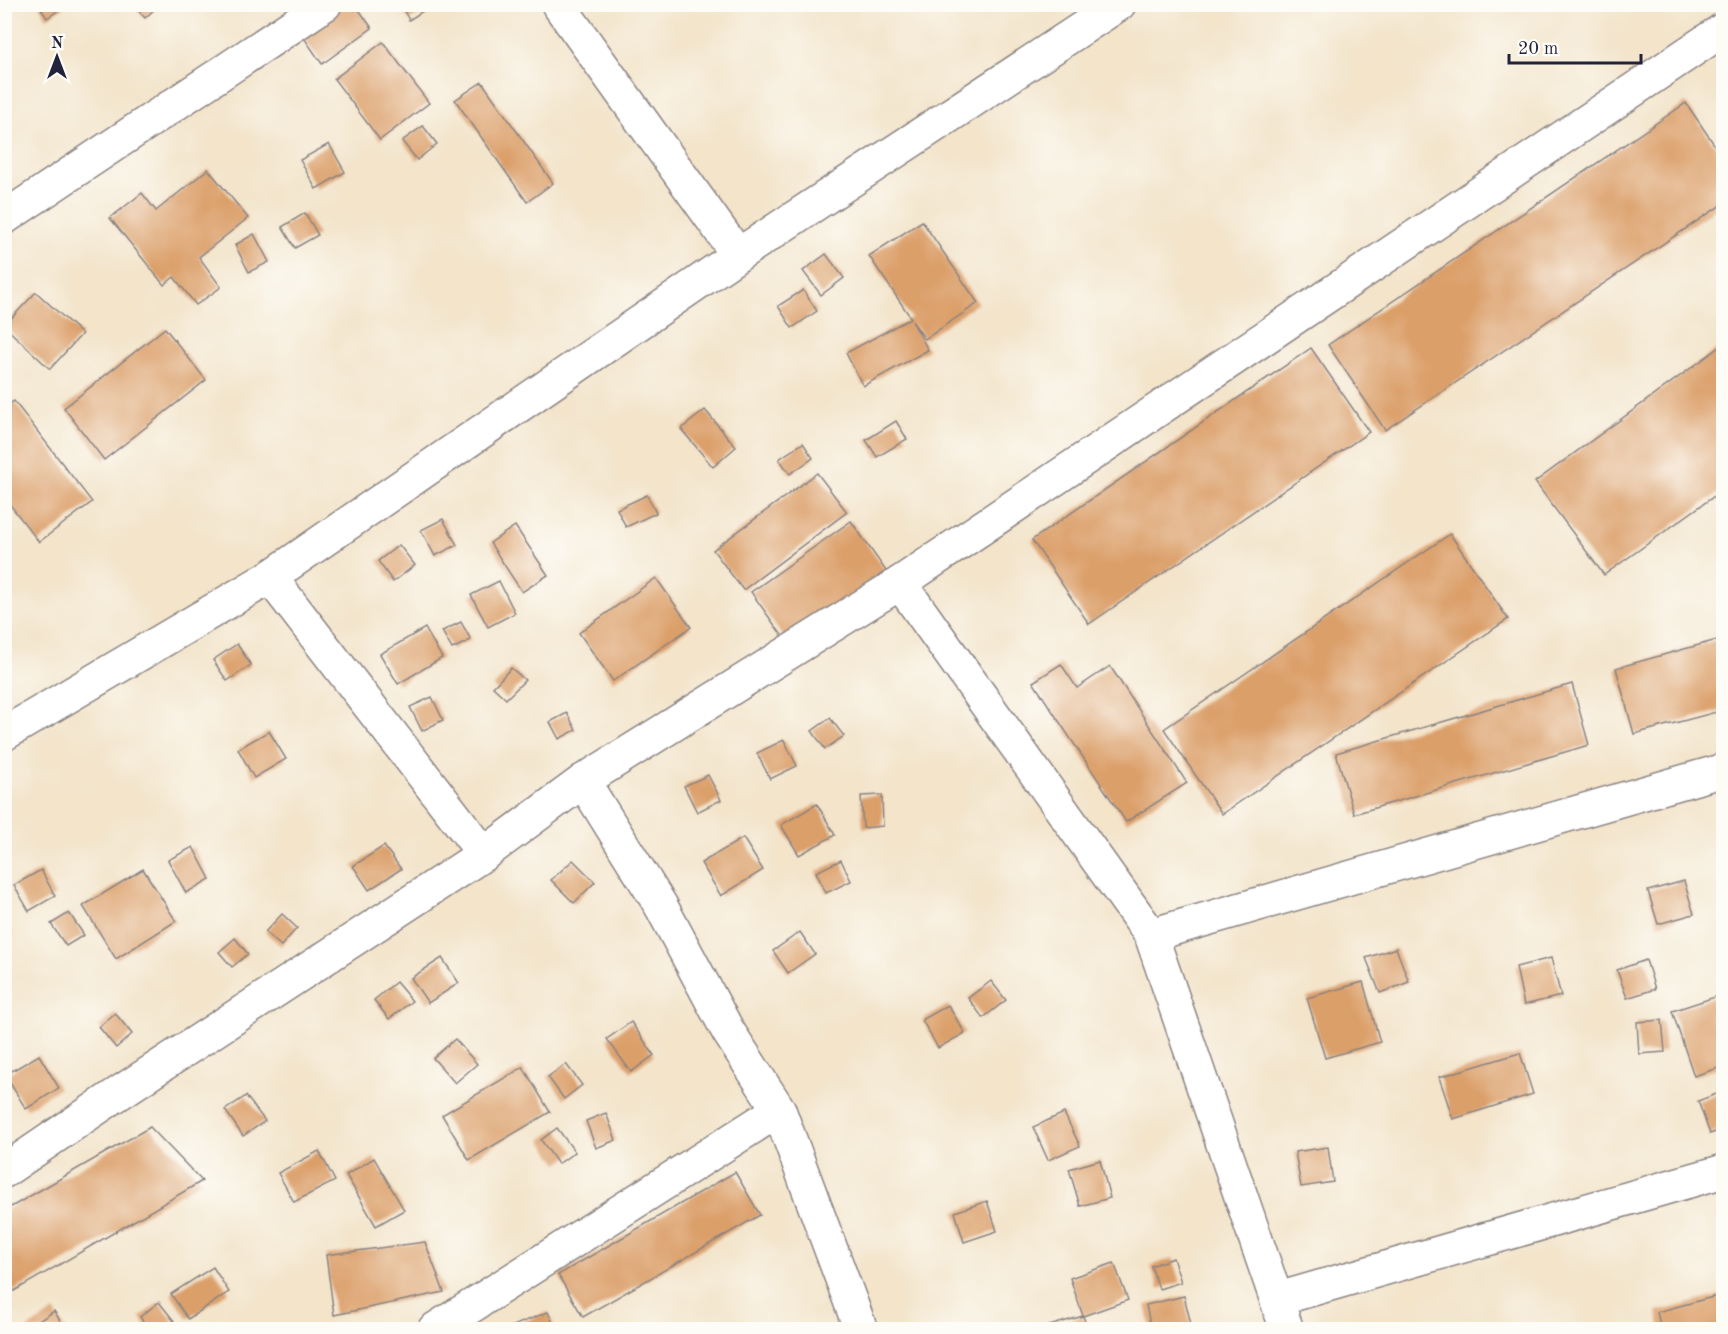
<svg xmlns="http://www.w3.org/2000/svg" width="1728" height="1334" viewBox="0 0 1728 1334" font-family="'Old Standard TT',serif">
<style>
.building{fill:#db9f69}
.lines{fill:none;stroke-linecap:round;stroke-linejoin:round}
.street-casing{stroke:#8a8382;stroke-width:36}
.street{stroke:#fff;stroke-width:33}
</style>
<rect width="100%" height="100%" fill="#fdfcf7"/>
<filter id="ink" filterUnits="userSpaceOnUse"><feTurbulence type="fractalNoise" baseFrequency=".0167" numOctaves="2"/><feDisplacementMap in="SourceGraphic" scale="12" xChannelSelector="R" yChannelSelector="G"/><feConvolveMatrix kernelMatrix="1 2 1 2 8 2 1 2 1" color-interpolation-filters="sRGB"/></filter>
<filter id="wash" filterUnits="userSpaceOnUse"><feTurbulence type="fractalNoise" baseFrequency=".008" numOctaves="4" result="noise"/><feDisplacementMap in="SourceGraphic" scale="24" xChannelSelector="R" yChannelSelector="G"/><feGaussianBlur stdDeviation="1.35" result="paint"/><feColorMatrix in="noise" values="0 0 0 0 0 0 0 0 0 0 0 0 0 0 0 0 0 1.4 0 .05"/><feComposite in="paint" operator="in"/></filter>
<g filter="url(#wash)">
<rect width="100%" height="100%" fill="#f3e4ca"/>
<g id="blocks">
<!-- building -->
<g class="building">
<path d="M 38,4 L 68,4 L 47,18 Z"/>
<path d="M 132,4 L 160,4 L 145,18 Z"/>
<path d="M 338,4 L 355,4 L 372,28 L 322,64 L 300,32 Z"/>
<path d="M 400,4 L 434,4 L 409,20 Z"/>
<path d="M 383,42 L 429,103 L 380,140 L 334,79 Z"/>
<path d="M 482,82 L 553,183 L 527,202 L 455,100 Z"/>
<path d="M 4,100 L 12,113 L 4,117 Z"/>
<path d="M 1686,103 L 1724,159 L 1724,203 L 1385,430 L 1328,345 Z"/>
<path d="M 423,126 L 437,144 L 417,160 L 402,141 Z"/>
<path d="M 329,144 L 345,172 L 316,189 L 300,160 Z"/>
<path d="M 208,169 L 248,218 L 199,257 L 221,287 L 196,305 L 174,277 L 164,285 L 110,218 L 142,193 L 156,211 Z"/>
<path d="M 305,213 L 318,235 L 295,248 L 282,227 Z"/>
<path d="M 922,221 L 978,303 L 925,339 L 912,321 L 928,350 L 863,386 L 846,353 L 911,318 L 869,256 Z"/>
<path d="M 254,234 L 269,262 L 249,272 L 235,245 Z"/>
<path d="M 826,254 L 844,278 L 821,295 L 803,271 Z"/>
<path d="M 803,290 L 817,311 L 792,328 L 778,306 Z"/>
<path d="M 36,292 L 82,334 L 50,369 L 4,326 Z"/>
<path d="M 165,328 L 206,380 L 104,460 L 64,408 Z"/>
<path d="M 1724,344 L 1724,489 L 1604,575 L 1535,482 Z"/>
<path d="M 1311,348 L 1369,432 L 1089,624 L 1032,540 Z"/>
<path d="M 14,401 L 92,502 L 39,542 L 4,497 L 4,408 Z"/>
<path d="M 705,410 L 736,447 L 713,467 L 681,429 Z"/>
<path d="M 896,421 L 907,439 L 877,457 L 866,440 Z"/>
<path d="M 803,443 L 813,458 L 790,474 L 779,459 Z"/>
<path d="M 817,473 L 847,512 L 743,590 L 713,550 Z"/>
<path d="M 647,495 L 656,513 L 626,527 L 617,509 Z"/>
<path d="M 443,519 L 457,545 L 435,556 L 421,530 Z"/>
<path d="M 851,521 L 886,571 L 786,641 L 751,592 Z"/>
<path d="M 515,526 L 548,575 L 522,592 L 490,543 Z"/>
<path d="M 1450,534 L 1508,619 L 1222,814 L 1164,729 Z"/>
<path d="M 399,545 L 415,565 L 393,582 L 378,561 Z"/>
<path d="M 656,578 L 691,627 L 613,681 L 579,633 Z"/>
<path d="M 499,581 L 515,613 L 488,627 L 471,595 Z"/>
<path d="M 461,622 L 471,640 L 452,649 L 442,631 Z"/>
<path d="M 425,628 L 442,658 L 398,684 L 380,654 Z"/>
<path d="M 1724,638 L 1724,710 L 1634,734 L 1616,668 Z"/>
<path d="M 237,644 L 251,665 L 227,681 L 213,660 Z"/>
<path d="M 1061,664 L 1077,688 L 1110,666 L 1187,783 L 1126,822 L 1033,682 Z"/>
<path d="M 511,668 L 525,680 L 506,699 L 493,687 Z"/>
<path d="M 1572,684 L 1589,745 L 1354,814 L 1336,753 Z"/>
<path d="M 432,697 L 443,720 L 422,731 L 410,707 Z"/>
<path d="M 567,713 L 576,730 L 559,739 L 550,722 Z"/>
<path d="M 830,718 L 844,736 L 825,749 L 812,731 Z"/>
<path d="M 269,731 L 286,759 L 254,778 L 238,749 Z"/>
<path d="M 784,740 L 797,766 L 770,779 L 757,753 Z"/>
<path d="M 708,775 L 721,800 L 697,812 L 684,786 Z"/>
<path d="M 882,795 L 883,826 L 863,828 L 861,796 Z"/>
<path d="M 817,804 L 835,835 L 799,855 L 781,825 Z"/>
<path d="M 743,838 L 763,870 L 721,896 L 701,863 Z"/>
<path d="M 384,846 L 401,869 L 369,890 L 353,866 Z"/>
<path d="M 193,847 L 210,879 L 186,893 L 168,860 Z"/>
<path d="M 573,860 L 595,882 L 574,903 L 551,880 Z"/>
<path d="M 841,860 L 851,881 L 826,893 L 816,872 Z"/>
<path d="M 143,869 L 176,921 L 116,959 L 83,906 Z"/>
<path d="M 41,870 L 55,896 L 29,911 L 14,885 Z"/>
<path d="M 1684,881 L 1694,914 L 1658,924 L 1648,891 Z"/>
<path d="M 69,913 L 84,935 L 66,946 L 51,924 Z"/>
<path d="M 282,914 L 297,928 L 281,946 L 265,932 Z"/>
<path d="M 800,932 L 815,954 L 788,973 L 773,951 Z"/>
<path d="M 235,938 L 248,954 L 232,967 L 219,952 Z"/>
<path d="M 1396,948 L 1409,982 L 1380,993 L 1366,958 Z"/>
<path d="M 442,958 L 459,983 L 428,1003 L 411,978 Z"/>
<path d="M 1551,958 L 1561,996 L 1524,1005 L 1516,967 Z"/>
<path d="M 1646,960 L 1655,989 L 1627,998 L 1617,970 Z"/>
<path d="M 991,981 L 1006,1000 L 983,1018 L 968,998 Z"/>
<path d="M 396,982 L 412,1001 L 389,1019 L 374,1000 Z"/>
<path d="M 1363,982 L 1380,1042 L 1325,1058 L 1307,998 Z"/>
<path d="M 1724,994 L 1724,1066 L 1694,1076 L 1672,1011 Z"/>
<path d="M 948,1005 L 965,1033 L 938,1048 L 922,1020 Z"/>
<path d="M 115,1013 L 132,1034 L 116,1048 L 99,1027 Z"/>
<path d="M 1662,1020 L 1665,1052 L 1639,1054 L 1637,1022 Z"/>
<path d="M 631,1022 L 654,1055 L 631,1072 L 607,1039 Z"/>
<path d="M 455,1039 L 477,1064 L 455,1083 L 433,1058 Z"/>
<path d="M 1520,1053 L 1533,1094 L 1453,1119 L 1439,1077 Z"/>
<path d="M 39,1055 L 59,1088 L 26,1109 L 5,1075 Z"/>
<path d="M 566,1064 L 582,1085 L 564,1099 L 548,1077 Z"/>
<path d="M 523,1067 L 550,1112 L 469,1160 L 442,1115 Z"/>
<path d="M 1724,1091 L 1724,1129 L 1710,1134 L 1698,1101 Z"/>
<path d="M 246,1096 L 265,1121 L 243,1136 L 225,1110 Z"/>
<path d="M 606,1113 L 616,1140 L 596,1148 L 586,1121 Z"/>
<path d="M 1064,1113 L 1080,1146 L 1048,1160 L 1033,1127 Z"/>
<path d="M 150,1127 L 202,1181 L 4,1297 L 4,1211 Z"/>
<path d="M 557,1128 L 575,1152 L 558,1164 L 541,1140 Z"/>
<path d="M 1328,1147 L 1333,1182 L 1301,1187 L 1295,1152 Z"/>
<path d="M 319,1151 L 335,1181 L 294,1202 L 278,1173 Z"/>
<path d="M 374,1158 L 404,1210 L 376,1226 L 346,1175 Z"/>
<path d="M 1100,1160 L 1110,1198 L 1080,1206 L 1069,1169 Z"/>
<path d="M 735,1172 L 760,1215 L 583,1317 L 558,1275 Z"/>
<path d="M 987,1201 L 997,1231 L 964,1242 L 955,1212 Z"/>
<path d="M 425,1242 L 444,1292 L 334,1315 L 326,1255 Z"/>
<path d="M 1173,1258 L 1181,1282 L 1159,1289 L 1151,1266 Z"/>
<path d="M 1114,1263 L 1128,1300 L 1083,1316 L 1070,1278 Z"/>
<path d="M 213,1267 L 229,1292 L 188,1319 L 171,1294 Z"/>
<path d="M 1724,1294 L 1724,1330 L 1661,1330 L 1657,1312 Z"/>
<path d="M 1184,1296 L 1192,1328 L 1151,1330 L 1146,1305 Z"/>
<path d="M 159,1302 L 174,1321 L 164,1330 L 149,1330 L 140,1317 Z"/>
<path d="M 54,1311 L 66,1330 L 25,1330 Z"/>
<path d="M 548,1312 L 556,1330 L 505,1330 L 505,1329 Z"/>
<path d="M 1083,1316 L 1088,1330 L 1039,1330 L 1039,1329 Z"/>
</g>
</g>
</g>
<g filter="url(#ink)">
<use href="#blocks" fill-opacity="0" stroke="#8a8382" stroke-width="1.5"/>
<g class="lines">
<!-- street casing -->
<g class="street-casing">
<g id="street">
<path d="M 558,4 L 738,255"/>
<path d="M 4,218 L 325,4"/>
<path d="M 270,577 L 484,854"/>
<path d="M 900,583 L 1151,935 L 1287,1330"/>
<path d="M 4,734 L 270,577 L 738,255 L 1119,4"/>
<path d="M 583,781 L 661,906 L 728,1031 L 779,1110 L 861,1330"/>
<path d="M 1151,935 L 1724,770"/>
<path d="M 4,1171 L 110,1099 L 484,854 L 583,781 L 900,583 L 1724,29"/>
<path d="M 1278,1299 L 1724,1171"/>
<path d="M 434,1330 L 779,1110"/>
</g>
</g>
<!-- street -->
<use href="#street" class="street"/>
</g>
</g>
<!-- margin -->
<rect width="1728" height="1334" fill="none" stroke="#fdfcf7" stroke-width="24"/>
<!-- north arrow -->
<g transform="translate(57 57)" stroke="#fdfcf7" stroke-width="4.5" paint-order="stroke">
<path d="M0-4.5L10 22L0 15L-10 22Z" fill="#22223b"/>
<text y="-9" font-size="16" font-weight="bold" text-anchor="middle" fill="#22223b">N</text>
</g>
<!-- scale -->
<path d="M1509 54v9h132v-9" fill="none" stroke="#22223b" stroke-width="3"/>
<text x="1518" y="54" font-size="18" fill="#22223b" stroke="#fdfcf7" stroke-width="4.5" paint-order="stroke">20 m</text>
</svg>
